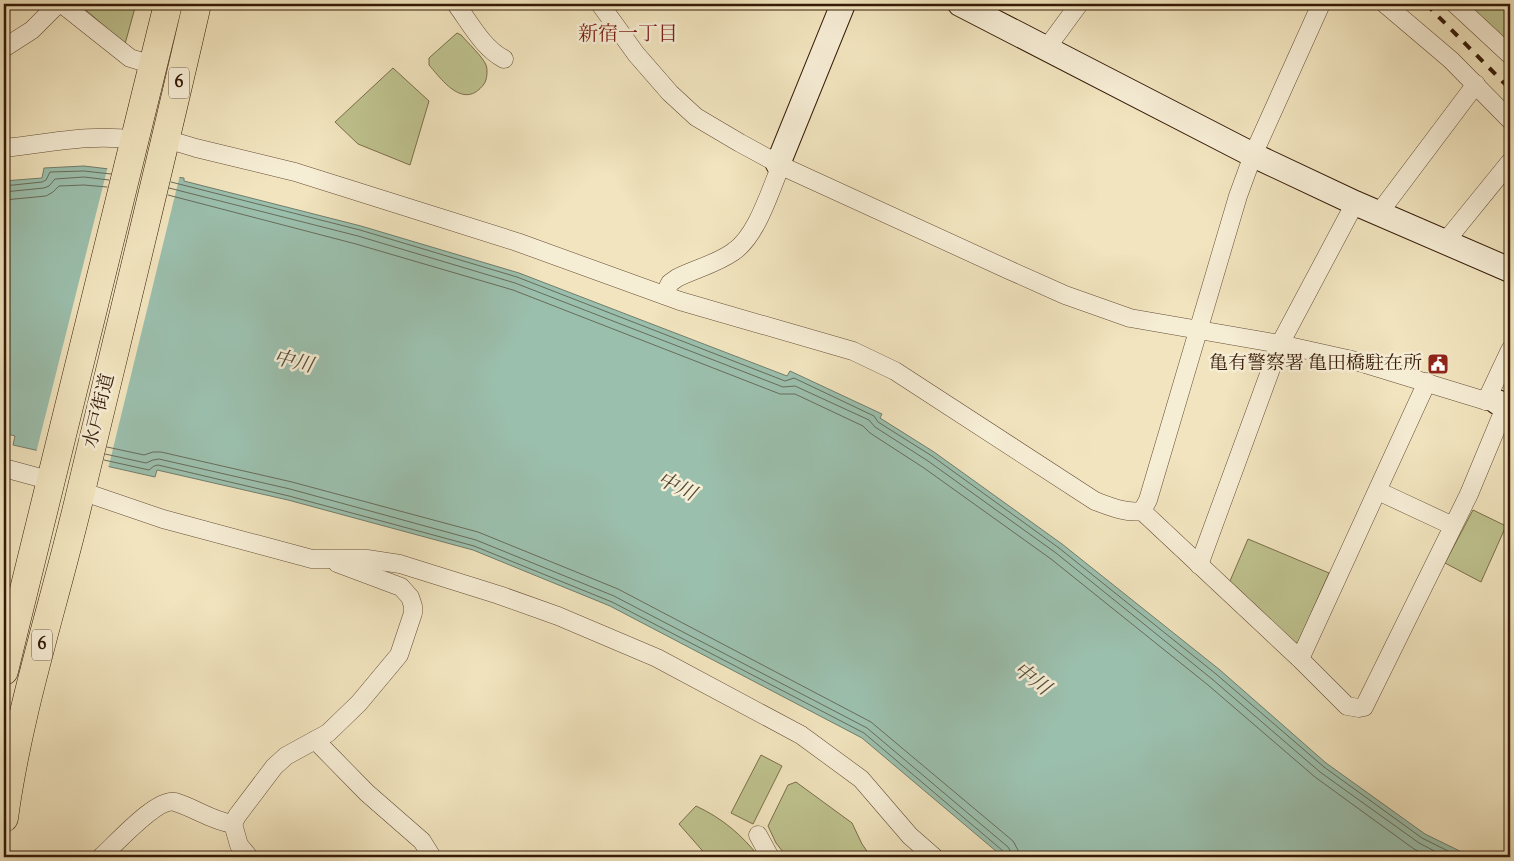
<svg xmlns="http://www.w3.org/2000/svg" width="1514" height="861" viewBox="0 0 1514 861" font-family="'Sorts Mill Goudy','Noto Serif JP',serif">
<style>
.green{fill:#bec28e;stroke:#7a6e4a}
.water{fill:#9bbfad;stroke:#727d6b}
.pier{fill:#f1e4be}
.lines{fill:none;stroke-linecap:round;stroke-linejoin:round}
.shore{stroke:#686c5a;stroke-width:1}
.street-casing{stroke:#644c35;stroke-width:19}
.secondary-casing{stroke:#351a07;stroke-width:26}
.highway-casing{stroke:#351a07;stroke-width:29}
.street{stroke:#f6edd5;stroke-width:18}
.secondary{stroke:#f6edd5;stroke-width:24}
.highway{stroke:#f1e4be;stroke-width:28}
.rail{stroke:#351a07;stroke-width:4;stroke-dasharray:9 9;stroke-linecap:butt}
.labels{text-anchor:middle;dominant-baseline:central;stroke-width:5;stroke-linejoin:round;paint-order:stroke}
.shield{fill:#f6edd5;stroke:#6f5945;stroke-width:1}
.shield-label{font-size:18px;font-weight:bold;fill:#351a07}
.poi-label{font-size:19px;fill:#351a07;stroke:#f6edd5;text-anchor:end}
.street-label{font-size:19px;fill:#351a07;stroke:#f6edd5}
.neighbourhood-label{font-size:20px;fill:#7a1f14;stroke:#f6edd5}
.water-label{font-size:20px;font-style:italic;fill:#544c39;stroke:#f6edd5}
</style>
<rect width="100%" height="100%" fill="#f1e4be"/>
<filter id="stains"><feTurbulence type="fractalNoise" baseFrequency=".004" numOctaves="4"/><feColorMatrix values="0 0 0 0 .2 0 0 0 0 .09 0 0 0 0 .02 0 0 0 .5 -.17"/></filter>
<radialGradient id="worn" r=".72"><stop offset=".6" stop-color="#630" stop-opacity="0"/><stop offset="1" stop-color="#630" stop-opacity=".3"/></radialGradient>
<!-- green -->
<g class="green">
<path d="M 79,4 L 136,4 L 125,44 Z"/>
<path d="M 1464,4 L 1510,4 L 1510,46 Z"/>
<path d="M 457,33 L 461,35 C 467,42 483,57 486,65 C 488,70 487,80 484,84 C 464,111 442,80 429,65 L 429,58 Z"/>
<path d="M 393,68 L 429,101 L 410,165 L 358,144 L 335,122 Z"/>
<path d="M 1473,510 L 1506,526 L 1481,582 L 1445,563 Z"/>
<path d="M 1248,539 L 1329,573 L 1298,643 L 1295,643 L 1230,581 Z"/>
<path d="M 761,755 L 782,766 L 753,824 L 731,813 Z"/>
<path d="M 796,782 L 852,823 L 862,844 L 871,857 L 787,857 L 776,843 L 768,826 L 788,785 Z"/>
<path d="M 696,806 C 722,818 742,835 759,857 L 708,857 L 679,824 Z"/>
</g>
<!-- water -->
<path class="water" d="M 84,166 L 184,178 L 184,181 L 361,226 L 519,273 L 787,376 L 790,371 L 882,414 L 880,418 L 934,452 L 1062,544 L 1220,670 L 1326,763 L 1425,834 L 1472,857 L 1003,857 L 862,738 L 610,606 L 473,550 L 288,500 L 157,470 L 155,477 L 13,445 L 15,436 L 4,433 L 4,181 L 42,178 L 44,168 Z"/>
<!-- pier -->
<path class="pier" d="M 108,166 L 180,175 L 108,469 L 36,453 Z"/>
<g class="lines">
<!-- shore -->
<g class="shore">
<path d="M 171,182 L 360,230 L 517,277 L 785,381 L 794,378 L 874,416 L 878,422 L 932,456 L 1059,548 L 1216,674 L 1324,767 L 1422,838 L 1460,857"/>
<path d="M 4,186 L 42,182 L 46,180 L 50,172 L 84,171 L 111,174"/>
<path d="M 169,188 L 358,236 L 515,283 L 783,387 L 795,386 L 869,420 L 875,427 L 928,461 L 1056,553 L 1212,679 L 1320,772 L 1419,843 L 1446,857"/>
<path d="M 4,192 L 44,188 L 49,186 L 55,179 L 84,177 L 109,180"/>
<path d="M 168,195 L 356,244 L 513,290 L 780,394 L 795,394 L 863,426 L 870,433 L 924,468 L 1051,559 L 1208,685 L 1315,777 L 1414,849 L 1430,857"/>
<path d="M 4,200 L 46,196 L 53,192 L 59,186 L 84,185 L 107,187"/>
<path d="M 107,447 L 144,455 L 153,452 L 161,452 L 292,482 L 478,532 L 618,589 L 871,722 L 1013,841 L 1018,850 L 1019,857"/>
<path d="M 105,454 L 146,463 L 153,460 L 159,459 L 290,489 L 476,540 L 614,596 L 867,728 L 1008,847 L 1011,852 L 1012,857"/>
<path d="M 104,460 L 149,470 L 154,466 L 158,465 L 289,496 L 474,546 L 612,602 L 864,733 L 1003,851 L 1005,857"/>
</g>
<!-- street casing -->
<g class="street-casing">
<g id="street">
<path d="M 62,4 L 130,58 L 153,65"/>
<path d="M 456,4 C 470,23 483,48 504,59"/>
<path d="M 600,4 L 636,54 L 670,93 L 696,117 L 740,143 L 786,168 L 1009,270 L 1065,295 L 1130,318 L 1280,344 L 1352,360 L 1486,401 L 1497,402"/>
<path d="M 1385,4 L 1451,60 L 1510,120"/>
<path d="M 1455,4 L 1510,55"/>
<path d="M 4,48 L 32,30 L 58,4"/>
<path d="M 1046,49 L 1079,4"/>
<path d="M 166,139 L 196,148 L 295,172 L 403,206 L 517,242 L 680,301 L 853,351 L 895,371 L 1095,501 C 1111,507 1125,513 1142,511 L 1300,659 L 1347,706 L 1359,708 L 1364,707 L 1469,494 L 1506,405"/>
<path d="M 4,148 C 46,144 91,133 134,140"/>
<path d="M 1379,213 L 1476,84"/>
<path d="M 1445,242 L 1510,162"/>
<path d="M 664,295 L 670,283 L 677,278 C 695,269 716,264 733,252 C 757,236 770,191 781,165"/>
<path d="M 1486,401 L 1510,350"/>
<path d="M 4,468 L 52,481"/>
<path d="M 81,491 L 163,519 L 312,559 L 367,559 L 400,564 L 499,595 L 558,616 L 657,658 L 801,735 L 861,779 L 910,836 L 934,857"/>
<path d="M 1378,491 L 1453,526"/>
<path d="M 1142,511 L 1148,500 L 1238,196 L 1253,155 L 1321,4"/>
<path d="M 1199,565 L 1280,344 L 1355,203"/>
<path d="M 1300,659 L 1427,382"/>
<path d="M 315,740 L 367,793 L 422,841 L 432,857"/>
<path d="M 233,824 L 239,845 L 249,857"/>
<path d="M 758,835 L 770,857"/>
<path d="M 101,857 C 115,845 157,797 175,802 C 195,808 212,821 233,824 L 237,816 L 274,767 L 286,756 L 328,733 L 359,703 L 399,655 L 413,613 L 413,606 L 410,597 L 401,587 L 337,563"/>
</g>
</g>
<!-- secondary casing -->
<g class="secondary-casing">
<g id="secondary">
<path d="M 960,4 L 1253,155 L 1355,203 L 1510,270"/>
<path d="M 778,164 L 843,4"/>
<path d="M 1497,402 L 1510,407"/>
</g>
</g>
<!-- highway casing -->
<g class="highway-casing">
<g id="highway">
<path d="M 4,671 L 168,4"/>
<path d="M 4,818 C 19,707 56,599 81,491 C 120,328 160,166 197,4"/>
</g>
</g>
<!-- street -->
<use href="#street" class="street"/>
<!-- secondary -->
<use href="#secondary" class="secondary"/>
<!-- highway -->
<use href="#highway" class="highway"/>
<!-- rail -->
<path class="rail" d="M 1426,4 L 1510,89"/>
</g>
<!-- icons -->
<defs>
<g id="civic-square" transform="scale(1.125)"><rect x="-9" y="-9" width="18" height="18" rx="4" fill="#8f2418" stroke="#f6edd5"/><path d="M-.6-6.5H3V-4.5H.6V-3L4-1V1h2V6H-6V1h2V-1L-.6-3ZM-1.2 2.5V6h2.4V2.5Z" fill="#fff"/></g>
</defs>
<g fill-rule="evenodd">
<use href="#civic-square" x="1438" y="364"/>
</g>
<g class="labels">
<!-- shield labels -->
<g class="shield">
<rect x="169" y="67.5" width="20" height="31" rx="4"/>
<rect x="32" y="629.5" width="20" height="31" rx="4"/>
</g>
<g class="shield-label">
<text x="179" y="83">6</text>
<text x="42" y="645">6</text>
</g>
<!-- poi labels -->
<g class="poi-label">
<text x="1422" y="364">亀有警察署 亀田橋駐在所</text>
</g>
<!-- street labels -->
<g class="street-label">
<text transform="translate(100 411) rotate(-76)">水戸街道</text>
</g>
<!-- neighbourhood labels -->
<g class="neighbourhood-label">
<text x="628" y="35">新宿一丁目</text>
</g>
<!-- water labels -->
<g class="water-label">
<text transform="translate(293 363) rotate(13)">中川</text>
<text transform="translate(676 488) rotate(26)">中川</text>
<text transform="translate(1031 680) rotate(37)">中川</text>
</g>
</g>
<!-- margin -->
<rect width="1514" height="861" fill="none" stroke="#f1e4be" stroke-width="20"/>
<rect x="5" y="5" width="1504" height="851" fill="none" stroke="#351a07" stroke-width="2.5"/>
<rect x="10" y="10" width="1494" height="841" fill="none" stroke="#351a07"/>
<rect width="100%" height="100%" filter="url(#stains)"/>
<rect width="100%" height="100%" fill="url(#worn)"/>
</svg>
